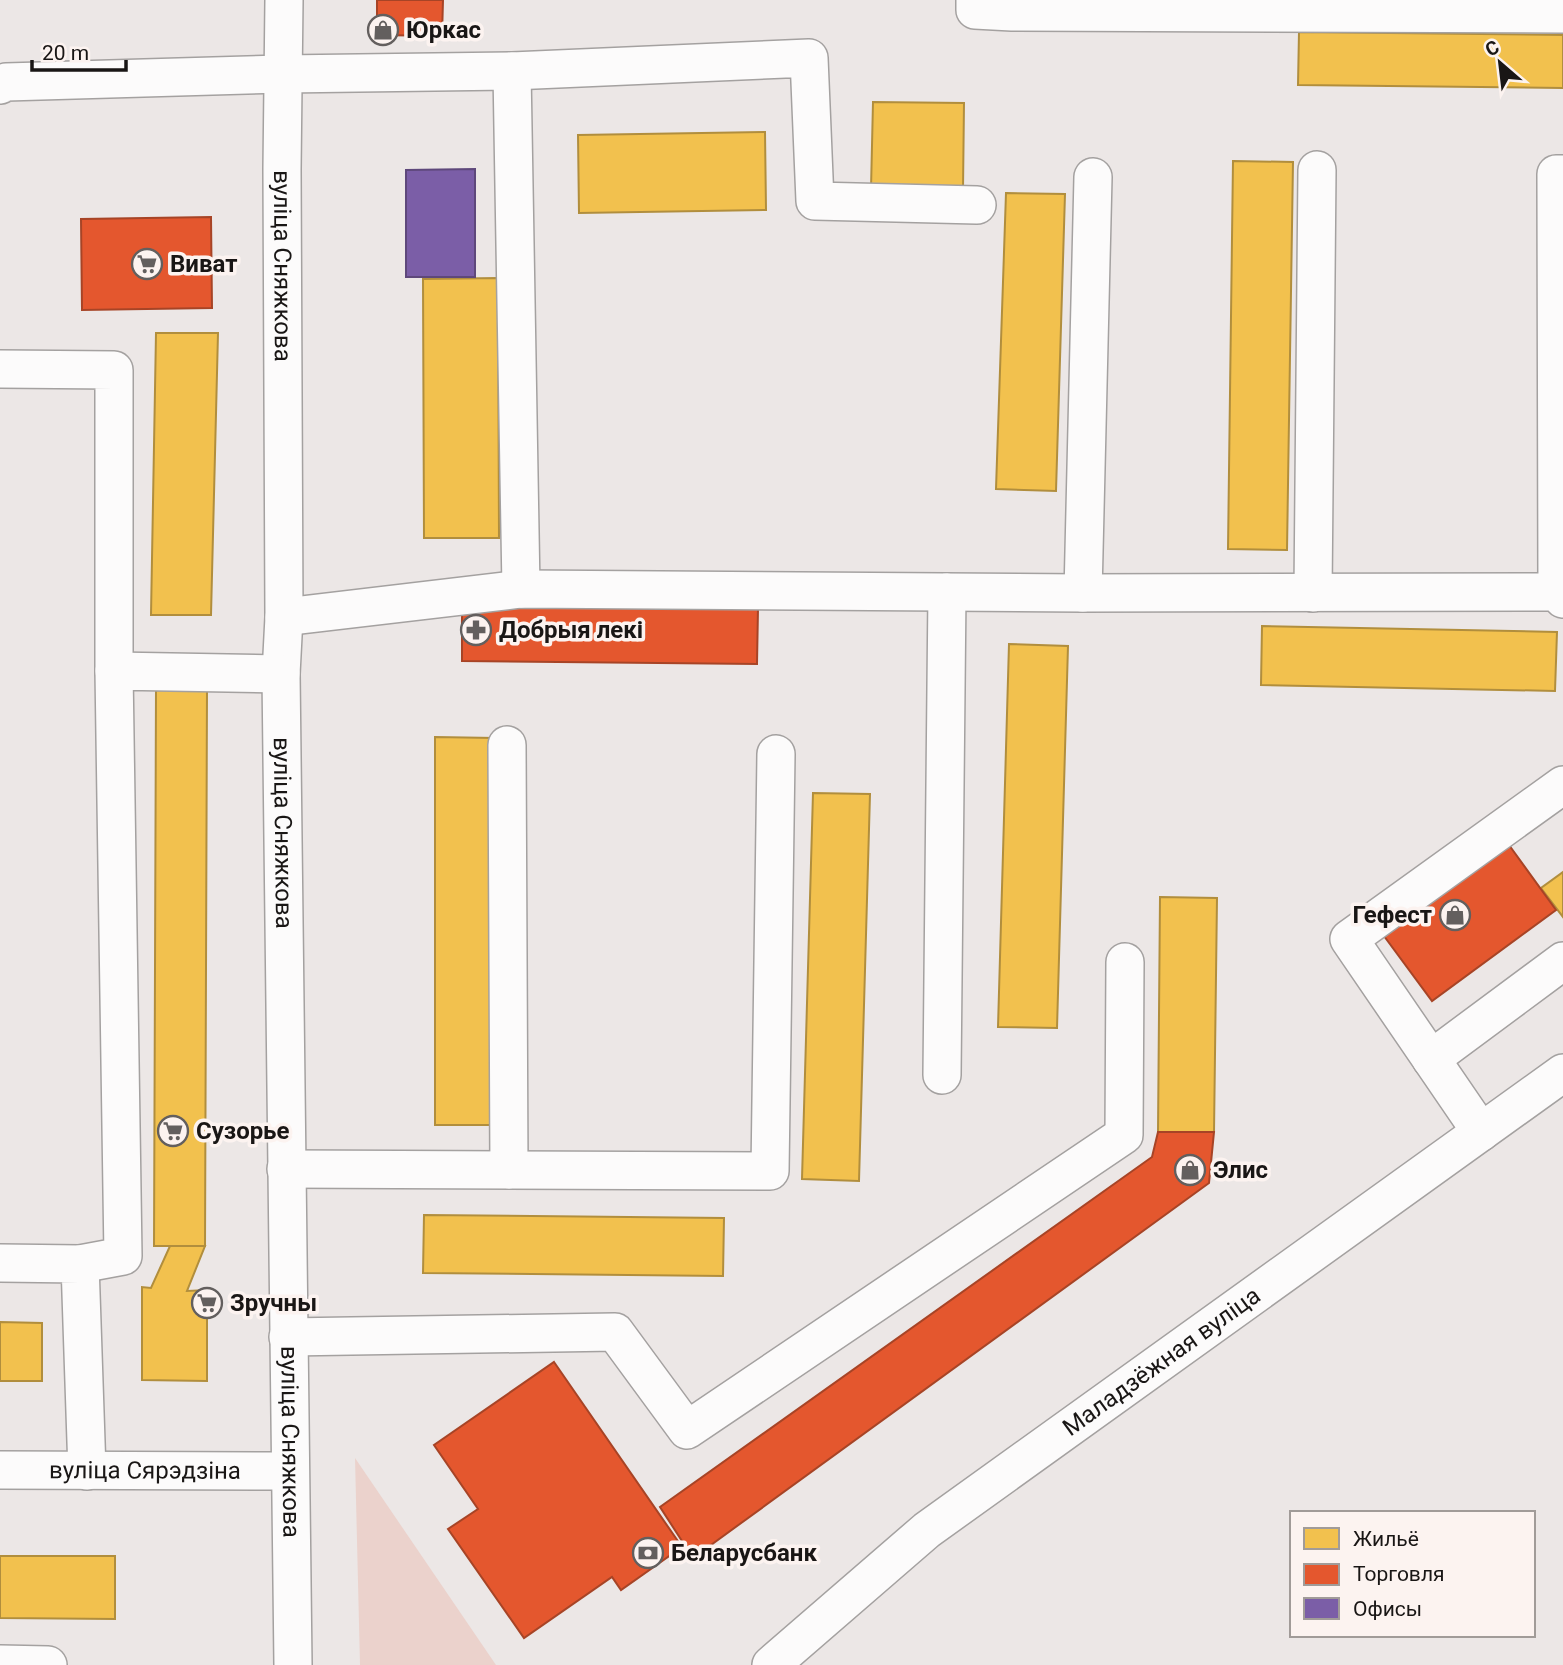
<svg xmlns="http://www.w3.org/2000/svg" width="1563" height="1665" viewBox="0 0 1563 1665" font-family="Roboto,sans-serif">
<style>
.green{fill:#ebd2cc}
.homes{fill:#f2c14e;stroke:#b18e3d;stroke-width:2}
.shops{fill:#e4572e;stroke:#a74426;stroke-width:2}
.offices{fill:#7b5ea7;stroke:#5e487b;stroke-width:2}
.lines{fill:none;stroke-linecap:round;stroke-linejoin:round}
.minor-casing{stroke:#a4a1a0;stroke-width:40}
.minor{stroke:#fcfbfb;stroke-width:37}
.labels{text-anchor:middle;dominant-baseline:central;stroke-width:7;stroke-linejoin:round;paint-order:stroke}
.poi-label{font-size:24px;font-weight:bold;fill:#191615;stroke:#fcf3f0;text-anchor:start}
.street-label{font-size:24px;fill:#191615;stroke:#fcf3f0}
</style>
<rect width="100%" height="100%" fill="#ece7e6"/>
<!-- green -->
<path class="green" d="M 355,1458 L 496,1665 L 360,1665 Z"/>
<!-- homes -->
<g class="homes">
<path d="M 1299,32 L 1563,35 L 1563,88 L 1298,85 Z"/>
<path d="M 873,102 L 964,103 L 963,190 L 871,189 Z"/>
<path d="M 765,132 L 766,210 L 579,213 L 578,135 Z"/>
<path d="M 1233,161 L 1293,162 L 1287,550 L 1228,549 Z"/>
<path d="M 1006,193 L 1065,194 L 1056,491 L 996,489 Z"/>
<path d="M 498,278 L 499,538 L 424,538 L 423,279 Z"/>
<path d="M 156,333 L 218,333 L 211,615 L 151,615 Z"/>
<path d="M 1262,626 L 1557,632 L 1555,691 L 1261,685 Z"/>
<path d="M 1009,644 L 1068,646 L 1057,1028 L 998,1027 Z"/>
<path d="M 156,690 L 207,690 L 205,1246 L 154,1246 Z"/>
<path d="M 435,737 L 495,738 L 494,1125 L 435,1125 Z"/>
<path d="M 813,793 L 870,794 L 859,1181 L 802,1179 Z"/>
<path d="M 1563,872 L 1563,917 L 1541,888 Z"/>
<path d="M 1160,897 L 1217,898 L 1214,1132 L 1158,1132 Z"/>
<path d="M 424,1215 L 724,1218 L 723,1276 L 423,1273 Z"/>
<path d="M 170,1246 L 205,1246 L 187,1291 L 207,1290 L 207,1381 L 142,1380 L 142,1287 L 151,1288 Z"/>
<path d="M 0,1322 L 42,1323 L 42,1381 L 0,1381 Z"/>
<path d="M 0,1556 L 115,1556 L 115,1619 L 0,1618 Z"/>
</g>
<!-- shops -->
<g class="shops">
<path d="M 377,0 L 443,0 L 442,36 L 377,35 Z"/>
<path d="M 211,217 L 212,308 L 82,310 L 81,219 Z"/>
<path d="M 462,605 L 758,608 L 757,664 L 462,661 Z"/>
<path d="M 1509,845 L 1556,910 L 1432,1001 L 1384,936 Z"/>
<path d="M 1158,1132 L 1214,1132 L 1209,1183 L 693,1558 L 660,1507 L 1152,1157 Z"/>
<path d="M 554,1362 L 682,1547 L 621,1590 L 612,1577 L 524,1638 L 448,1529 L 478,1509 L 434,1445 Z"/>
</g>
<!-- offices -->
<path class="offices" d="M 475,169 L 475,277 L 406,277 L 406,170 Z"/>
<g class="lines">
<!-- minor casing -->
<g class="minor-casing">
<g id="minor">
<path id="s1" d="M 284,0 L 282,169 L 284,617 L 281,674 L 293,1665"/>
<path d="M 975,0 L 975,10 L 1012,12 L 1563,14"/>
<path d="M 512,71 L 809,58 L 815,201 L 977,205"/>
<path d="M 0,85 L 6,82 L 283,74 L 512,71 L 521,589"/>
<path d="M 0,369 L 114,370 L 114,671"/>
<path d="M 1557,592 L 1556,174 L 1563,174"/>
<path d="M 1083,593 L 1093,177"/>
<path d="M 1313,593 L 1317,170"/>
<path d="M 284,617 L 521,589 L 1083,593 L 1557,592 L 1563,599"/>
<path d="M 507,745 L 509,1170"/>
<path d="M 1431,1059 L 1563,961"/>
<path d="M 942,1075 L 947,592"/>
<path d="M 1481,1132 L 1349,939 L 1563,785"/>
<path d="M 286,1169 L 770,1171 L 776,754"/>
<path d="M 0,1263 L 80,1264 L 87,1471"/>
<path d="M 80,1264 L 123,1256 L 114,671 L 281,674"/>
<path d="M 288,1337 L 615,1332 L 687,1430 L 1124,1135 L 1125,962"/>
<path id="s2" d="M 0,1470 L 290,1471"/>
<path d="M 0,1664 L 48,1665"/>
<path id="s3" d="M 771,1665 L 927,1530 L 1563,1073"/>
</g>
</g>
<!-- minor -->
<use href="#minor" class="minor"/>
</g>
<!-- icons -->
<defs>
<g id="shop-ring" transform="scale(1.575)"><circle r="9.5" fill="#fcf3f0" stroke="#635f5e" stroke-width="1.5"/><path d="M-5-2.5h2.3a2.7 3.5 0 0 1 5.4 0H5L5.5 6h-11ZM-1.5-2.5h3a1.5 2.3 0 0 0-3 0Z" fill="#635f5e"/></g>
<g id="supermarket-ring" transform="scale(1.575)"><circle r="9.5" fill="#fcf3f0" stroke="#635f5e" stroke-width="1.5"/><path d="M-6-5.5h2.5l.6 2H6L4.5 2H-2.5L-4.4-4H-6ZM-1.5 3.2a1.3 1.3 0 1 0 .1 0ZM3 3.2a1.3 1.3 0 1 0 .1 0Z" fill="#635f5e"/></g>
<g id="pharmacy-ring" transform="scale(1.575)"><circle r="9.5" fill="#fcf3f0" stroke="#635f5e" stroke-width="1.5"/><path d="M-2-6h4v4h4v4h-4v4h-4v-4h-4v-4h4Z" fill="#635f5e"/></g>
<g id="bank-ring" transform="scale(1.575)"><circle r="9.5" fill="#fcf3f0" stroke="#635f5e" stroke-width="1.5"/><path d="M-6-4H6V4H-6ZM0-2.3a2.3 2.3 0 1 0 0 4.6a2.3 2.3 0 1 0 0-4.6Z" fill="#635f5e"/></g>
</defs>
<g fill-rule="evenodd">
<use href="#shop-ring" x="383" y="30"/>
<use href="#supermarket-ring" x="147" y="264"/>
<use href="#pharmacy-ring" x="476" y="630"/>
<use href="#shop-ring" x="1455" y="915"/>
<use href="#supermarket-ring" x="173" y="1131"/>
<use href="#shop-ring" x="1190" y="1170"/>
<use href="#supermarket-ring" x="207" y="1303"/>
<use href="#bank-ring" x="648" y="1553"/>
</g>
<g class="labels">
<!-- poi labels -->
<g class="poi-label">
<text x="406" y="30">Юркас</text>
<text x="170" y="264">Виват</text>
<text x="499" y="630">Добрыя лекі</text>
<text x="1432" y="915" text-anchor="end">Гефест</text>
<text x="196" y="1131">Сузорье</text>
<text x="1213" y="1170">Элис</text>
<text x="230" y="1303">Зручны</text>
<text x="671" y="1553">Беларусбанк</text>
</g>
<!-- street labels -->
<g class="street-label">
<text stroke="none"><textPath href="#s1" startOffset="266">вуліца Сняжкова</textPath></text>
<text stroke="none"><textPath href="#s1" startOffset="833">вуліца Сняжкова</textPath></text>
<text stroke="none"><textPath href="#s3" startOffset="495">Маладзёжная вуліца</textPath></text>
<text stroke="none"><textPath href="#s1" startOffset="1442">вуліца Сняжкова</textPath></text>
<text stroke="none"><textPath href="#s2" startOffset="145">вуліца Сярэдзіна</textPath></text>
</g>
</g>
<!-- legend -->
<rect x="1290" y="1511" width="245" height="126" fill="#fcf3f0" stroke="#a19b98" stroke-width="2"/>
<rect x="1304" y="1528" width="35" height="21" fill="#f2c14e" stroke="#a19b98" stroke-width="2"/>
<text x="1353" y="1546" font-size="21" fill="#191615">Жильё</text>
<rect x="1304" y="1564" width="35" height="21" fill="#e4572e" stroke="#a19b98" stroke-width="2"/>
<text x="1353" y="1581" font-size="21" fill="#191615">Торговля</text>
<rect x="1304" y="1598" width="35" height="21" fill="#7b5ea7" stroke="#a19b98" stroke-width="2"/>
<text x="1353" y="1616" font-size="21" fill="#191615">Офисы</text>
<!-- north arrow -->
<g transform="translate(1500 63) rotate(332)" stroke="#fcf3f0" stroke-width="5" paint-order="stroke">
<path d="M0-5L12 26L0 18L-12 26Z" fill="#191615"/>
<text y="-10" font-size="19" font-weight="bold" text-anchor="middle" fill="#191615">С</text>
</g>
<!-- scale -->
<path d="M32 60v10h94v-10" fill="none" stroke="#191615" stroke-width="3.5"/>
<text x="42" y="60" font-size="21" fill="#191615" stroke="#fcf3f0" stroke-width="5" paint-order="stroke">20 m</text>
</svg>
